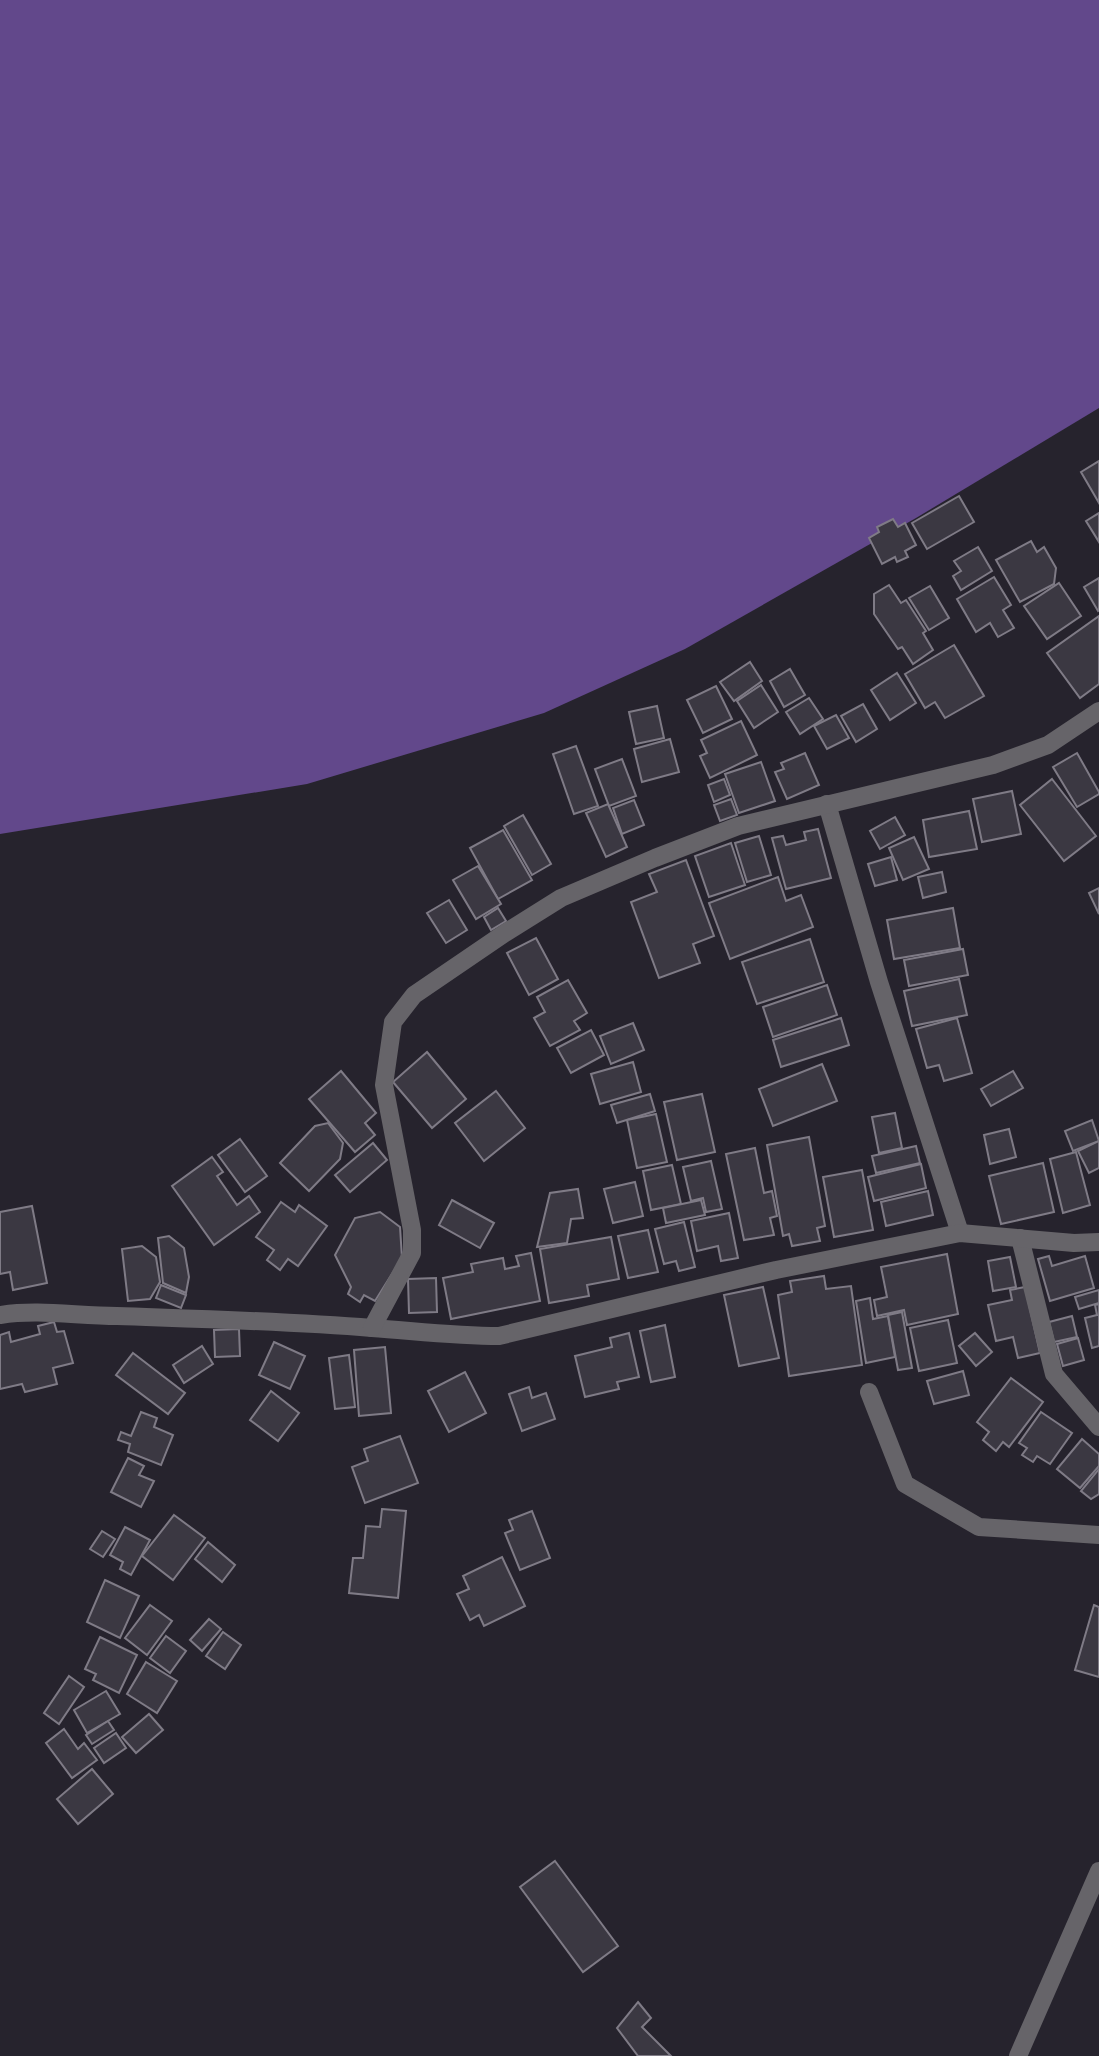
<svg xmlns="http://www.w3.org/2000/svg" width="1099" height="2056" viewBox="0 0 1099 2056" font-family="Manrope,sans-serif">
<style>
.water{fill:#62488b}
.building{fill:#3b3842;stroke:#7f7b86;stroke-width:2}
.lines{fill:none;stroke-linecap:round;stroke-linejoin:round}
.minor{stroke:#666469;stroke-width:18}
</style>
<rect width="100%" height="100%" fill="#26232d"/>
<!-- water -->
<path class="water" d="M 0,0 L 1099,0 L 1099,408 L 916,518 L 685,649 L 544,713 L 307,784 L 0,834 Z"/>
<!-- building -->
<g class="building">
<path d="M 1099,461 L 1099,503 L 1081,472 Z"/>
<path d="M 959,496 L 974,522 L 927,549 L 912,523 Z"/>
<path d="M 1099,513 L 1099,542 L 1086,521 Z"/>
<path d="M 893,519 L 898,527 L 905,523 L 916,545 L 905,551 L 908,557 L 897,562 L 895,557 L 882,564 L 869,538 L 879,532 L 877,527 Z"/>
<path d="M 1031,541 L 1037,552 L 1044,547 L 1056,568 L 1054,584 L 1020,602 L 996,560 Z"/>
<path d="M 978,547 L 992,571 L 961,590 L 953,576 L 961,571 L 954,561 Z"/>
<path d="M 994,577 L 1011,605 L 1003,610 L 1014,628 L 998,637 L 990,623 L 976,632 L 957,599 Z"/>
<path d="M 1099,578 L 1099,610 L 1098,611 L 1084,587 Z"/>
<path d="M 1059,583 L 1081,616 L 1047,639 L 1024,606 Z"/>
<path d="M 889,585 L 901,603 L 906,600 L 926,631 L 923,633 L 933,650 L 913,664 L 902,647 L 898,649 L 874,614 L 874,594 Z"/>
<path d="M 930,586 L 949,618 L 929,630 L 909,598 Z"/>
<path d="M 1099,616 L 1099,684 L 1080,698 L 1047,653 Z"/>
<path d="M 954,645 L 984,696 L 945,718 L 935,702 L 925,708 L 905,674 Z"/>
<path d="M 750,662 L 762,681 L 734,701 L 720,682 Z"/>
<path d="M 790,669 L 805,695 L 784,707 L 770,681 Z"/>
<path d="M 897,673 L 916,703 L 890,720 L 871,690 Z"/>
<path d="M 761,685 L 778,712 L 754,728 L 737,701 Z"/>
<path d="M 716,686 L 732,719 L 703,733 L 687,700 Z"/>
<path d="M 809,698 L 823,719 L 800,734 L 786,712 Z"/>
<path d="M 863,704 L 877,729 L 856,742 L 841,716 Z"/>
<path d="M 657,706 L 664,738 L 636,744 L 629,712 Z"/>
<path d="M 836,715 L 849,738 L 827,749 L 814,726 Z"/>
<path d="M 741,721 L 757,755 L 710,778 L 700,756 L 707,753 L 701,740 Z"/>
<path d="M 670,739 L 679,772 L 642,782 L 634,749 Z"/>
<path d="M 576,746 L 598,806 L 574,814 L 553,754 Z"/>
<path d="M 805,753 L 819,785 L 787,799 L 775,772 L 784,769 L 781,763 Z"/>
<path d="M 1077,753 L 1099,792 L 1099,794 L 1077,807 L 1053,767 Z"/>
<path d="M 622,759 L 636,796 L 609,806 L 595,769 Z"/>
<path d="M 761,762 L 775,801 L 739,813 L 725,774 Z"/>
<path d="M 724,779 L 730,795 L 714,802 L 708,785 Z"/>
<path d="M 1052,779 L 1096,836 L 1064,861 L 1020,805 Z"/>
<path d="M 1012,791 L 1021,834 L 982,842 L 973,799 Z"/>
<path d="M 731,799 L 737,815 L 720,821 L 714,805 Z"/>
<path d="M 634,800 L 644,825 L 622,834 L 613,808 Z"/>
<path d="M 608,804 L 627,847 L 606,857 L 586,813 Z"/>
<path d="M 969,811 L 977,849 L 929,857 L 923,820 Z"/>
<path d="M 523,815 L 551,864 L 532,875 L 504,826 Z"/>
<path d="M 895,817 L 905,835 L 880,849 L 870,831 Z"/>
<path d="M 818,829 L 831,878 L 786,889 L 772,838 L 783,836 L 786,845 L 806,840 L 804,832 Z"/>
<path d="M 503,830 L 532,880 L 498,899 L 470,848 Z"/>
<path d="M 759,836 L 771,875 L 747,882 L 735,843 Z"/>
<path d="M 914,837 L 929,869 L 903,880 L 889,848 Z"/>
<path d="M 731,843 L 745,885 L 709,897 L 695,856 Z"/>
<path d="M 891,857 L 897,880 L 875,886 L 868,864 Z"/>
<path d="M 686,860 L 714,936 L 693,944 L 700,963 L 659,978 L 631,902 L 657,892 L 649,874 Z"/>
<path d="M 478,866 L 501,904 L 476,919 L 453,880 Z"/>
<path d="M 942,872 L 946,892 L 923,898 L 918,877 Z"/>
<path d="M 778,877 L 786,901 L 801,895 L 813,927 L 730,959 L 709,903 Z"/>
<path d="M 1099,888 L 1099,914 L 1089,893 Z"/>
<path d="M 449,900 L 467,930 L 446,943 L 427,913 Z"/>
<path d="M 498,908 L 506,921 L 491,930 L 484,917 Z"/>
<path d="M 953,908 L 960,948 L 894,959 L 887,920 Z"/>
<path d="M 536,938 L 558,979 L 529,995 L 507,953 Z"/>
<path d="M 810,939 L 824,982 L 757,1004 L 742,962 Z"/>
<path d="M 963,949 L 968,975 L 909,986 L 904,960 Z"/>
<path d="M 959,979 L 967,1015 L 912,1026 L 904,991 Z"/>
<path d="M 568,980 L 587,1013 L 574,1021 L 580,1030 L 550,1046 L 534,1018 L 545,1012 L 537,997 Z"/>
<path d="M 827,985 L 837,1015 L 773,1037 L 763,1007 Z"/>
<path d="M 841,1018 L 849,1045 L 781,1067 L 773,1040 Z"/>
<path d="M 957,1018 L 972,1073 L 944,1081 L 939,1065 L 927,1068 L 916,1029 Z"/>
<path d="M 633,1023 L 644,1050 L 611,1064 L 600,1036 Z"/>
<path d="M 591,1030 L 604,1055 L 571,1073 L 557,1048 Z"/>
<path d="M 427,1052 L 466,1099 L 432,1128 L 393,1082 Z"/>
<path d="M 633,1062 L 641,1092 L 600,1104 L 591,1074 Z"/>
<path d="M 822,1064 L 837,1101 L 773,1126 L 759,1089 Z"/>
<path d="M 341,1071 L 376,1113 L 365,1123 L 375,1135 L 355,1152 L 309,1099 Z"/>
<path d="M 1013,1071 L 1023,1088 L 991,1106 L 981,1089 Z"/>
<path d="M 496,1091 L 525,1128 L 484,1161 L 455,1123 Z"/>
<path d="M 650,1094 L 655,1111 L 617,1123 L 611,1105 Z"/>
<path d="M 702,1094 L 715,1152 L 677,1160 L 664,1102 Z"/>
<path d="M 895,1113 L 902,1148 L 879,1153 L 872,1117 Z"/>
<path d="M 656,1114 L 667,1162 L 637,1168 L 627,1120 Z"/>
<path d="M 1092,1120 L 1099,1141 L 1073,1151 L 1065,1131 Z"/>
<path d="M 328,1123 L 343,1143 L 340,1159 L 309,1191 L 280,1163 L 315,1126 Z"/>
<path d="M 1009,1129 L 1016,1157 L 990,1164 L 984,1135 Z"/>
<path d="M 809,1137 L 825,1226 L 817,1228 L 820,1241 L 792,1246 L 789,1234 L 783,1236 L 767,1145 Z"/>
<path d="M 240,1139 L 267,1176 L 245,1192 L 218,1155 Z"/>
<path d="M 1099,1141 L 1099,1168 L 1089,1173 L 1078,1151 Z"/>
<path d="M 373,1143 L 387,1160 L 350,1192 L 335,1175 Z"/>
<path d="M 916,1146 L 920,1163 L 876,1173 L 872,1156 Z"/>
<path d="M 755,1148 L 764,1193 L 772,1191 L 777,1216 L 770,1218 L 774,1235 L 744,1240 L 726,1154 Z"/>
<path d="M 1076,1152 L 1090,1205 L 1063,1213 L 1050,1159 Z"/>
<path d="M 212,1157 L 223,1172 L 217,1176 L 237,1205 L 249,1196 L 260,1212 L 214,1245 L 172,1186 Z"/>
<path d="M 711,1161 L 722,1209 L 706,1212 L 703,1198 L 691,1201 L 683,1167 Z"/>
<path d="M 1043,1163 L 1054,1212 L 1001,1224 L 989,1176 Z"/>
<path d="M 921,1164 L 926,1188 L 874,1201 L 868,1177 Z"/>
<path d="M 672,1165 L 681,1204 L 651,1210 L 643,1171 Z"/>
<path d="M 862,1170 L 873,1230 L 834,1237 L 823,1177 Z"/>
<path d="M 635,1182 L 643,1216 L 613,1223 L 604,1189 Z"/>
<path d="M 578,1189 L 583,1218 L 571,1219 L 567,1243 L 537,1247 L 550,1193 Z"/>
<path d="M 928,1191 L 933,1215 L 886,1226 L 881,1202 Z"/>
<path d="M 452,1200 L 494,1223 L 480,1248 L 439,1225 Z"/>
<path d="M 701,1200 L 705,1215 L 666,1223 L 663,1208 Z"/>
<path d="M 281,1202 L 295,1212 L 299,1205 L 327,1226 L 298,1266 L 288,1259 L 280,1270 L 267,1260 L 274,1250 L 256,1237 Z"/>
<path d="M 32,1206 L 47,1283 L 13,1290 L 10,1272 L 0,1274 L 0,1212 Z"/>
<path d="M 380,1212 L 400,1227 L 402,1258 L 375,1301 L 364,1295 L 360,1302 L 348,1294 L 351,1287 L 335,1255 L 355,1218 Z"/>
<path d="M 729,1213 L 738,1258 L 721,1261 L 718,1246 L 697,1251 L 691,1221 Z"/>
<path d="M 684,1222 L 695,1267 L 679,1271 L 676,1261 L 664,1264 L 655,1229 Z"/>
<path d="M 648,1230 L 658,1272 L 628,1278 L 618,1236 Z"/>
<path d="M 169,1236 L 184,1248 L 189,1277 L 186,1293 L 163,1283 L 158,1238 Z"/>
<path d="M 611,1237 L 619,1279 L 587,1285 L 589,1296 L 549,1303 L 540,1249 Z"/>
<path d="M 142,1246 L 156,1257 L 160,1282 L 150,1299 L 128,1301 L 122,1249 Z"/>
<path d="M 531,1253 L 540,1301 L 451,1319 L 443,1278 L 473,1272 L 471,1264 L 503,1258 L 505,1269 L 519,1266 L 516,1256 Z"/>
<path d="M 947,1254 L 958,1314 L 907,1325 L 904,1310 L 877,1316 L 874,1300 L 887,1297 L 881,1267 Z"/>
<path d="M 1049,1256 L 1052,1266 L 1085,1256 L 1094,1288 L 1050,1301 L 1038,1259 Z"/>
<path d="M 1010,1257 L 1016,1287 L 993,1291 L 988,1261 Z"/>
<path d="M 824,1276 L 826,1289 L 851,1286 L 862,1365 L 789,1376 L 778,1295 L 792,1292 L 790,1281 Z"/>
<path d="M 436,1278 L 437,1312 L 409,1313 L 408,1279 Z"/>
<path d="M 161,1285 L 186,1295 L 181,1308 L 156,1298 Z"/>
<path d="M 763,1287 L 779,1358 L 739,1366 L 724,1295 Z"/>
<path d="M 1025,1287 L 1040,1353 L 1018,1358 L 1013,1337 L 996,1341 L 988,1305 L 1012,1300 L 1010,1290 Z"/>
<path d="M 1099,1290 L 1099,1303 L 1079,1309 L 1075,1297 Z"/>
<path d="M 870,1298 L 873,1319 L 888,1316 L 895,1357 L 866,1363 L 856,1301 Z"/>
<path d="M 1099,1304 L 1099,1346 L 1092,1348 L 1085,1318 L 1097,1315 L 1095,1305 Z"/>
<path d="M 902,1312 L 912,1368 L 898,1370 L 888,1315 Z"/>
<path d="M 1072,1316 L 1077,1337 L 1054,1342 L 1049,1322 Z"/>
<path d="M 948,1320 L 957,1363 L 919,1371 L 910,1328 Z"/>
<path d="M 54,1322 L 57,1332 L 64,1331 L 73,1363 L 53,1368 L 57,1384 L 25,1392 L 22,1384 L 0,1389 L 0,1335 L 9,1332 L 11,1342 L 40,1334 L 38,1326 Z"/>
<path d="M 665,1325 L 675,1377 L 651,1382 L 640,1331 Z"/>
<path d="M 239,1329 L 240,1356 L 215,1357 L 214,1330 Z"/>
<path d="M 629,1333 L 639,1377 L 617,1382 L 619,1389 L 585,1397 L 575,1356 L 612,1347 L 610,1338 Z"/>
<path d="M 975,1333 L 992,1352 L 976,1366 L 959,1346 Z"/>
<path d="M 1078,1338 L 1084,1360 L 1063,1366 L 1057,1344 Z"/>
<path d="M 274,1342 L 305,1356 L 290,1389 L 259,1375 Z"/>
<path d="M 202,1346 L 213,1364 L 184,1383 L 173,1365 Z"/>
<path d="M 385,1347 L 391,1413 L 359,1416 L 354,1350 Z"/>
<path d="M 133,1353 L 185,1393 L 168,1414 L 116,1375 Z"/>
<path d="M 349,1355 L 355,1407 L 335,1409 L 329,1358 Z"/>
<path d="M 963,1371 L 969,1395 L 934,1404 L 927,1381 Z"/>
<path d="M 465,1372 L 486,1413 L 449,1432 L 428,1391 Z"/>
<path d="M 1011,1378 L 1043,1402 L 1009,1447 L 1003,1442 L 996,1451 L 983,1440 L 989,1432 L 977,1422 Z"/>
<path d="M 529,1387 L 532,1398 L 546,1393 L 555,1419 L 522,1431 L 509,1394 Z"/>
<path d="M 271,1391 L 299,1413 L 278,1441 L 250,1420 Z"/>
<path d="M 141,1412 L 157,1418 L 154,1427 L 173,1435 L 161,1465 L 128,1452 L 130,1444 L 118,1440 L 121,1432 L 131,1436 Z"/>
<path d="M 1041,1412 L 1072,1433 L 1050,1464 L 1037,1456 L 1033,1462 L 1022,1455 L 1027,1448 L 1019,1443 Z"/>
<path d="M 400,1436 L 418,1483 L 365,1503 L 352,1467 L 368,1461 L 364,1449 Z"/>
<path d="M 1082,1439 L 1099,1454 L 1099,1466 L 1080,1488 L 1057,1469 Z"/>
<path d="M 128,1458 L 144,1466 L 139,1475 L 154,1481 L 141,1507 L 111,1492 Z"/>
<path d="M 1099,1469 L 1099,1494 L 1091,1499 L 1081,1491 Z"/>
<path d="M 382,1509 L 406,1511 L 398,1598 L 349,1593 L 353,1558 L 363,1558 L 366,1526 L 380,1527 Z"/>
<path d="M 532,1511 L 550,1558 L 520,1570 L 505,1533 L 513,1530 L 509,1520 Z"/>
<path d="M 174,1515 L 205,1538 L 173,1580 L 142,1556 Z"/>
<path d="M 125,1527 L 150,1540 L 131,1575 L 120,1569 L 123,1562 L 110,1555 Z"/>
<path d="M 102,1531 L 115,1539 L 103,1557 L 90,1549 Z"/>
<path d="M 208,1542 L 235,1565 L 222,1582 L 195,1559 Z"/>
<path d="M 502,1557 L 525,1606 L 484,1626 L 479,1615 L 470,1620 L 457,1594 L 469,1589 L 463,1576 Z"/>
<path d="M 105,1580 L 139,1596 L 120,1638 L 87,1622 Z"/>
<path d="M 150,1605 L 172,1621 L 147,1655 L 125,1638 Z"/>
<path d="M 1094,1605 L 1099,1607 L 1099,1677 L 1075,1670 Z"/>
<path d="M 209,1619 L 221,1629 L 202,1651 L 190,1640 Z"/>
<path d="M 223,1632 L 241,1645 L 225,1669 L 206,1656 Z"/>
<path d="M 166,1636 L 186,1651 L 170,1673 L 150,1658 Z"/>
<path d="M 100,1637 L 137,1655 L 119,1693 L 93,1680 L 96,1674 L 85,1669 Z"/>
<path d="M 146,1662 L 177,1681 L 157,1713 L 127,1694 Z"/>
<path d="M 69,1676 L 84,1687 L 59,1724 L 44,1713 Z"/>
<path d="M 106,1691 L 120,1714 L 87,1733 L 74,1710 Z"/>
<path d="M 149,1714 L 163,1730 L 136,1753 L 122,1737 Z"/>
<path d="M 108,1721 L 114,1730 L 92,1744 L 86,1735 Z"/>
<path d="M 64,1729 L 78,1749 L 84,1743 L 97,1760 L 72,1778 L 46,1743 Z"/>
<path d="M 116,1733 L 126,1748 L 104,1763 L 94,1748 Z"/>
<path d="M 92,1769 L 113,1794 L 78,1824 L 57,1799 Z"/>
<path d="M 555,1861 L 618,1946 L 583,1972 L 520,1887 Z"/>
<path d="M 638,2002 L 651,2018 L 642,2027 L 671,2056 L 638,2056 L 617,2028 Z"/>
</g>
<g class="lines">
<!-- minor -->
<g class="minor">
<path d="M 827,804 L 879,982 L 960,1233"/>
<path d="M 1020,1238 L 1054,1374 L 1099,1427"/>
<path d="M 0,1315 C 39,1309 77,1316 117,1316 C 202,1319 287,1321 372,1328 C 415,1331 456,1336 499,1336 L 776,1270 L 960,1233 L 1074,1243 L 1099,1242"/>
<path d="M 372,1328 L 412,1253 L 412,1230 L 384,1085 L 393,1022 L 414,995 L 505,933 L 561,898 L 655,858 L 738,826 L 993,765 L 1048,745 L 1099,711"/>
<path d="M 869,1392 L 905,1484 L 979,1527 L 1099,1535"/>
<path d="M 1018,2056 L 1099,1871"/>
</g>
</g>
</svg>
